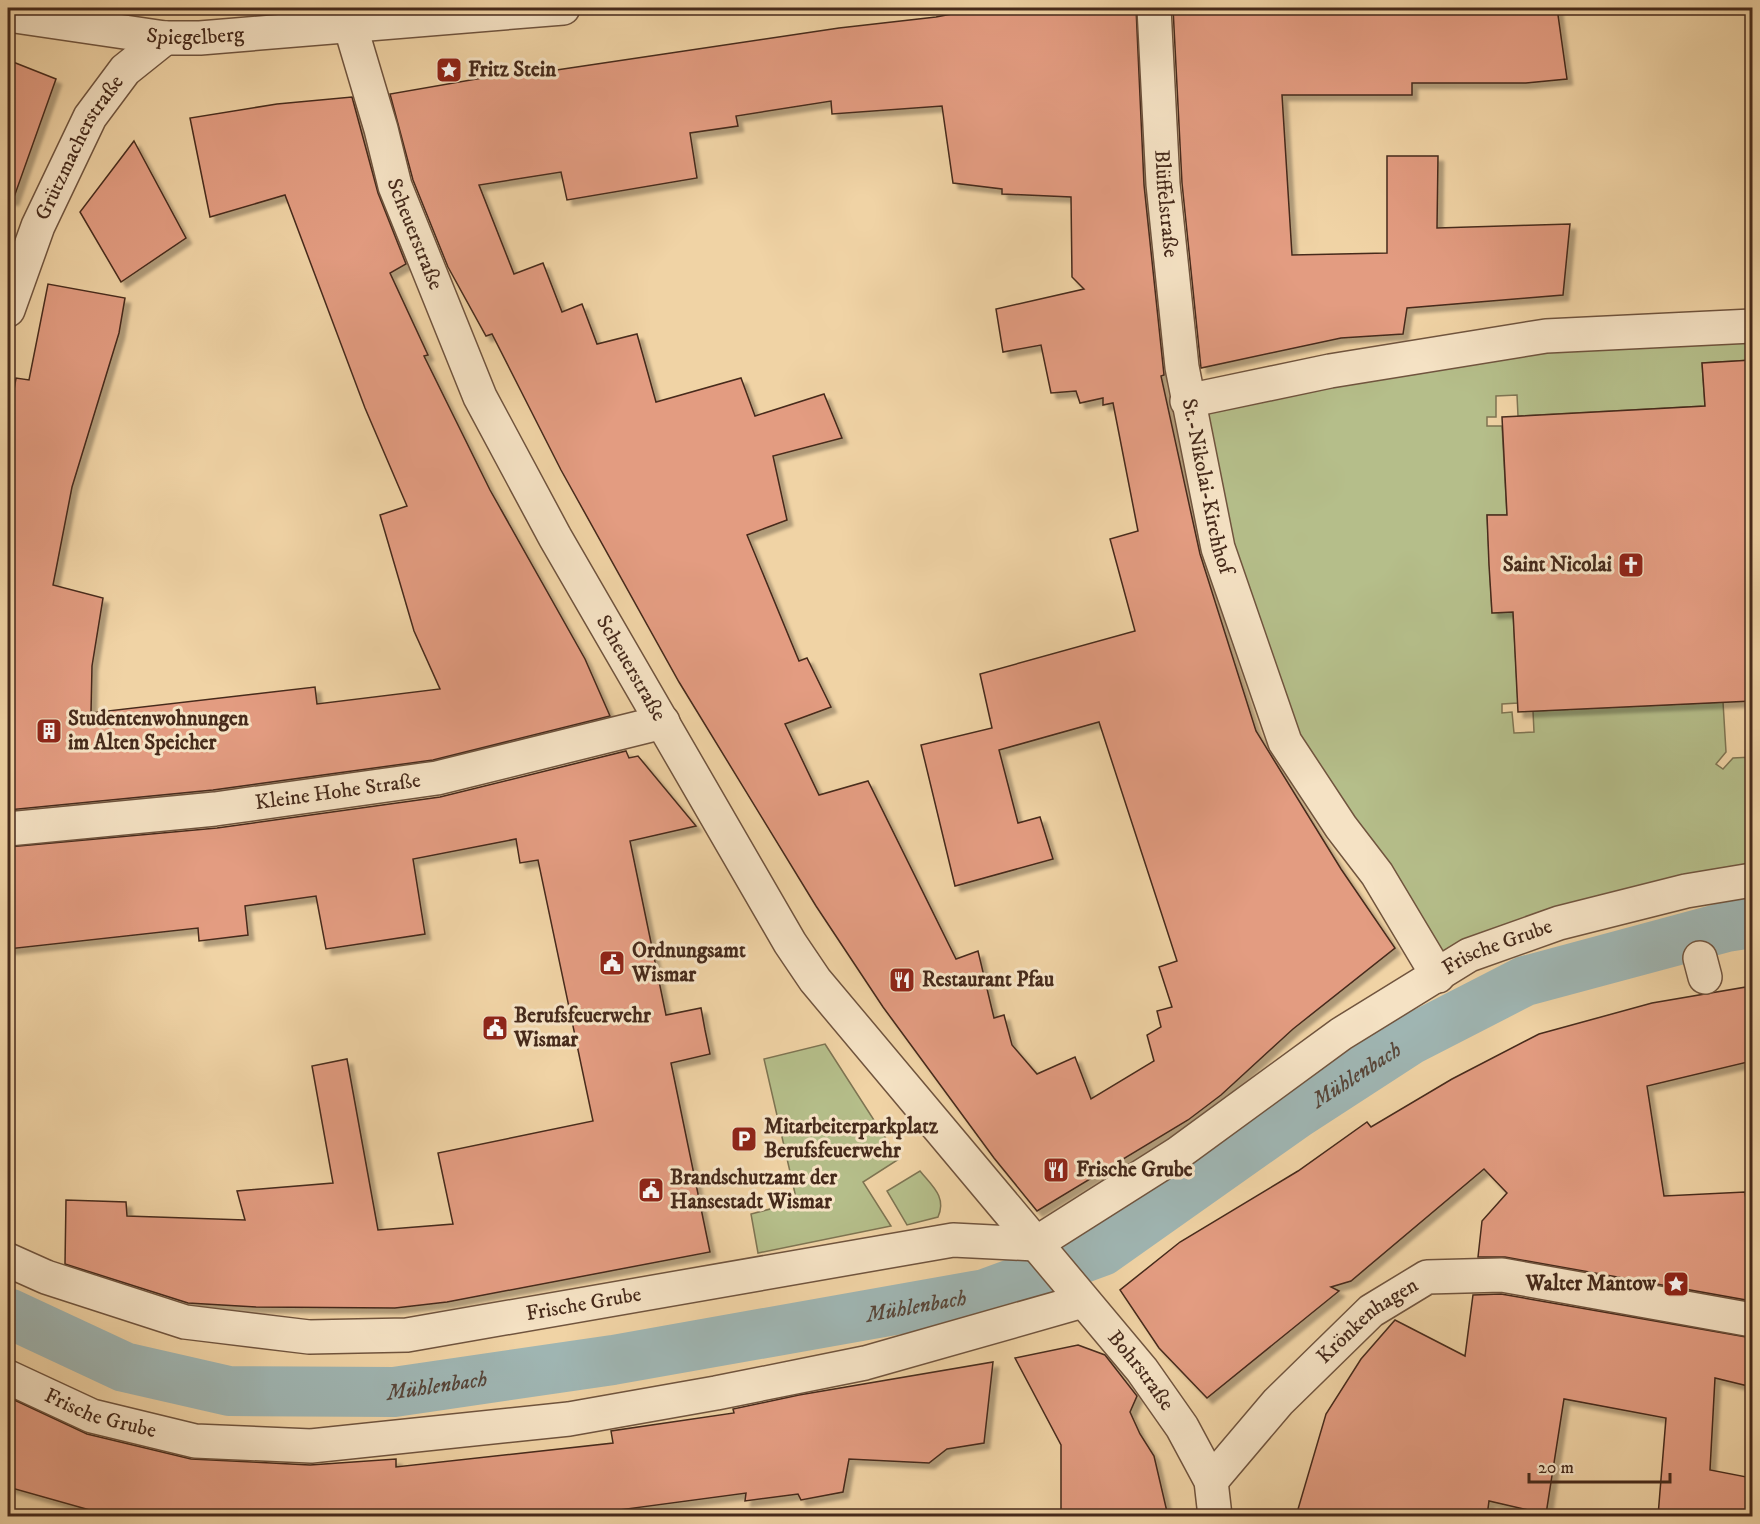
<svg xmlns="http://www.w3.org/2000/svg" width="1760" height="1524" viewBox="0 0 1760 1524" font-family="'IM FELL DW Pica',serif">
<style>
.green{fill:#b5be8a;stroke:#7e7452;stroke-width:1.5}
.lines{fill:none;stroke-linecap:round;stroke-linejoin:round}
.canal{stroke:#9fb5b2;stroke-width:50}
.building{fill:#e39c81;stroke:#462a1b;stroke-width:1.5;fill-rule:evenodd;filter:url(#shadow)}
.street-casing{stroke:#70543e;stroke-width:36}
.street{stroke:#f5e2c4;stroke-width:33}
.labels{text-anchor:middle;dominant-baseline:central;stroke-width:6;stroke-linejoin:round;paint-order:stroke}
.street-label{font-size:21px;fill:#462a1b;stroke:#f5e2c4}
.poi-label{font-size:21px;font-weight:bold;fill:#462a1b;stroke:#f5e2c4;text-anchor:start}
.water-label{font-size:22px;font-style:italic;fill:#584639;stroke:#f5e2c4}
</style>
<defs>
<filter id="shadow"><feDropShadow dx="5.5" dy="5.5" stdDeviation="1.5" flood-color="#0004"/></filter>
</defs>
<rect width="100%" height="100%" fill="#f0d3a5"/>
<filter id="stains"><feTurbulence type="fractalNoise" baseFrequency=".00333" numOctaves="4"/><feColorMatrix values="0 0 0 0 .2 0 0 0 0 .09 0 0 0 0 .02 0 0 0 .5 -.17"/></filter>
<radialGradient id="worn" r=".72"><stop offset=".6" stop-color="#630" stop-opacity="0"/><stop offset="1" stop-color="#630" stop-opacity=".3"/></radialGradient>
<!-- green -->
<g class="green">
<path d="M 1752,326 L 1752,360 L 1702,363 L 1705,406 L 1518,416 L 1517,395 L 1496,396 L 1496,417 L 1487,417 L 1487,426 L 1502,426 L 1507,515 L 1487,515 L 1492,613 L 1513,612 L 1518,703 L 1502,704 L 1502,713 L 1512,712 L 1514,733 L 1534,732 L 1533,711 L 1723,702 L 1726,752 L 1716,764 L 1723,769 L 1733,758 L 1752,757 L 1752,880 L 1438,976 L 1285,742 L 1187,401 L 1213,394 Z"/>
<path d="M 825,1044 L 899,1159 L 863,1182 L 891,1226 L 758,1253 L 751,1214 L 797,1202 L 764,1059 Z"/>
<path d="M 920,1171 C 932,1186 947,1197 938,1217 L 907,1225 L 887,1191 Z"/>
</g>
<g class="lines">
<!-- canal -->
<path class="canal" id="s1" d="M 8,1313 L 124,1367 L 229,1391 L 394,1392 L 613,1360 L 985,1294 L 1102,1251 L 1296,1114 L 1410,1040 L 1525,981 L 1726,927 L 1752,923"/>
</g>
<!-- building -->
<g class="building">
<path d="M 983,8 L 1136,8 L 1144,185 L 1164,375 L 1161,376 L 1200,554 L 1256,731 L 1341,869 L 1395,948 L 1293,1029 L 1221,1095 L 1188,1120 L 1037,1211 L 994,1158 L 883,1007 L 816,906 L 679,682 L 561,470 L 492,334 L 486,336 L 448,267 L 413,180 L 390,94 L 488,77 L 543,72 L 839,28 L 936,17 ZM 831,101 L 832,114 L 942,106 L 953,183 L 1002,189 L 1002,194 L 1071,197 L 1072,277 L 1084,289 L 996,309 L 1003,352 L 1041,345 L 1051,393 L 1076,391 L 1080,403 L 1103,398 L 1103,405 L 1113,403 L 1138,531 L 1110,539 L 1135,631 L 980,674 L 992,728 L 921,745 L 955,886 L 1053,859 L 1040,817 L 1018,823 L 999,750 L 1099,722 L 1177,961 L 1159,967 L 1172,1007 L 1157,1011 L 1161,1027 L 1147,1035 L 1154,1061 L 1091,1099 L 1075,1057 L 1037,1074 L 1012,1045 L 1004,1015 L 994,1018 L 978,951 L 956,959 L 868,781 L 819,795 L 785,724 L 831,707 L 807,658 L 799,661 L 747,535 L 787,520 L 773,456 L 842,438 L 824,394 L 755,416 L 741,378 L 656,402 L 637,334 L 597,344 L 582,304 L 562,312 L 543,263 L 514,274 L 479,185 L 561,172 L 567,200 L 697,178 L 690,133 L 738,126 L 736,116 Z"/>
<path d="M 1173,8 L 1557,8 L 1567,79 L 1526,83 L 1412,83 L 1412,95 L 1282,95 L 1292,255 L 1387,253 L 1387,156 L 1438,156 L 1437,228 L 1570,224 L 1563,295 L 1407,308 L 1403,334 L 1341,338 L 1201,368 L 1182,183 Z"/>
<path d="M 8,60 L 56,79 L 13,200 L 8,199 Z"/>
<path d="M 352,97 L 378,193 L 406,264 L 390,273 L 428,355 L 424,356 L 490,490 L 585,659 L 610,716 L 433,760 L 213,790 L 8,810 L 8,424 L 16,378 L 29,380 L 48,284 L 125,298 L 119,333 L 72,487 L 53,585 L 103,598 L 92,666 L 91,713 L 315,687 L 317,704 L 440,689 L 414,631 L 380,515 L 407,506 L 365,408 L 285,195 L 210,217 L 190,118 L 277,104 Z"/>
<path d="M 134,141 L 186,238 L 121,282 L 80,212 Z"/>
<path d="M 1752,360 L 1752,701 L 1518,712 L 1513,612 L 1492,613 L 1489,565 L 1487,515 L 1507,515 L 1502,417 L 1705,406 L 1702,363 Z"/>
<path d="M 626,751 L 629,758 L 638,756 L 696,826 L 630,841 L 666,1015 L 701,1008 L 705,1030 L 710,1054 L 671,1063 L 710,1252 L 447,1302 L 395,1308 L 256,1307 L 188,1303 L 65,1264 L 66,1200 L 126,1202 L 127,1216 L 245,1220 L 237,1191 L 333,1183 L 312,1066 L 347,1059 L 378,1230 L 453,1224 L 438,1153 L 593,1121 L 538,860 L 520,863 L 516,839 L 413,859 L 425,934 L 326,949 L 316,896 L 245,906 L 248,935 L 199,941 L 198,928 L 8,949 L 8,847 L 217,828 L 440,797 Z"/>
<path d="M 1752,986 L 1752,1061 L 1647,1086 L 1664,1196 L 1745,1192 L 1752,1245 L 1752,1301 L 1505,1257 L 1478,1257 L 1482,1221 L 1507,1193 L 1484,1169 L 1351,1281 L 1331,1287 L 1339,1291 L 1207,1398 L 1159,1348 L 1120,1290 L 1180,1242 L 1298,1171 L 1367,1122 L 1371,1127 L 1452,1079 L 1539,1034 L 1652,1003 Z"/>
<path d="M 1501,1294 L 1752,1338 L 1752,1387 L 1715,1378 L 1710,1470 L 1752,1478 L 1752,1516 L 1658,1516 L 1666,1418 L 1564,1399 L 1546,1514 L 1489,1501 L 1487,1516 L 1296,1516 L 1326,1414 L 1361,1359 L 1395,1320 L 1465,1356 L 1473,1295 Z"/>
<path d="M 1078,1345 L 1105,1355 L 1137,1396 L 1130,1412 L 1140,1434 L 1154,1456 L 1168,1516 L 1061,1516 L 1061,1445 L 1015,1358 Z"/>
<path d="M 993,1362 L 984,1443 L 947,1449 L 929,1463 L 849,1459 L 843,1492 L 801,1500 L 798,1494 L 745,1501 L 746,1493 L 596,1513 L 597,1516 L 111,1516 L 8,1487 L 8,1397 L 87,1434 L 191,1459 L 310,1465 L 396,1459 L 396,1467 L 613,1443 L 611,1431 L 734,1413 L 733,1409 L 799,1395 Z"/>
</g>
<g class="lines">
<!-- street casing -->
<g class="street-casing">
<g id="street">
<path id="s2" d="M 1154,8 L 1163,184 L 1182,367 L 1218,548 L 1285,742 L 1341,827 L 1377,874 L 1438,976"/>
<path id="s3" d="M 8,15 L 165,38 L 200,38 L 563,8"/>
<path id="s4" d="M 350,25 L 381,129 L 395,186 L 480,397 L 555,537 L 790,943 L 815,980 L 1142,1370 L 1182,1427 L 1211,1481 L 1215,1516"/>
<path id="s5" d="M 8,310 L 38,226 L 90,117 L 125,70 L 165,38"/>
<path d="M 1187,401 L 1330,371 L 1546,336 L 1752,326"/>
<path id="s6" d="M 8,829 L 215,809 L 437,778 L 663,722"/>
<path d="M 1700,958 L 1705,977"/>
<path id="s7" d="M 8,1260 L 46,1277 L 185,1322 L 309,1337 L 407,1335 L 953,1240 L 1035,1244 L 1177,1154 L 1341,1034 L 1469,955 L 1559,923 L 1686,891 L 1752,880"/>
<path id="s8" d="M 8,1377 L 92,1416 L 195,1441 L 311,1446 L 569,1419 L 716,1393 L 865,1363 L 1083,1301"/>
<path id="s9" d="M 1211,1481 L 1278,1402 L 1371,1311 L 1427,1277 L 1502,1275 L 1752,1320"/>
</g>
</g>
<!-- street -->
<use href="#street" class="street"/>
</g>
<!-- icons -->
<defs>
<g id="sight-square" transform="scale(1.35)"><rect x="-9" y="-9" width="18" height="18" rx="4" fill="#8f2418" stroke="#f5e2c4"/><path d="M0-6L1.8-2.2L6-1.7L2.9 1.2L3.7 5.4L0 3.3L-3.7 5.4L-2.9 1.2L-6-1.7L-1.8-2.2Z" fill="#fff"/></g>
<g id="church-square" transform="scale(1.35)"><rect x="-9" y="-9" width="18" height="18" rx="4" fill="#8f2418" stroke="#f5e2c4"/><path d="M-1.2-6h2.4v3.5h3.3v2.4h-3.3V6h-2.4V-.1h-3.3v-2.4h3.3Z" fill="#fff"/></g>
<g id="building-square" transform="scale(1.35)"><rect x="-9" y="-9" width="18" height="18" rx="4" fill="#8f2418" stroke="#f5e2c4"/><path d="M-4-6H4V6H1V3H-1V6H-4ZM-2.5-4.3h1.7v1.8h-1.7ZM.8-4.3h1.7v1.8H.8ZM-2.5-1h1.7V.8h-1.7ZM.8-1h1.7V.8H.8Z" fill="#fff"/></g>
<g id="civic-square" transform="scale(1.35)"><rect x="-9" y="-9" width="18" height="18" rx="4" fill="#8f2418" stroke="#f5e2c4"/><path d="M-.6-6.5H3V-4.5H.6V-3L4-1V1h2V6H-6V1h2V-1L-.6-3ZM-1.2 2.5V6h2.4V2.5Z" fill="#fff"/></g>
<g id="restaurant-square" transform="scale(1.35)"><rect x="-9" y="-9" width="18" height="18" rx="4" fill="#8f2418" stroke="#f5e2c4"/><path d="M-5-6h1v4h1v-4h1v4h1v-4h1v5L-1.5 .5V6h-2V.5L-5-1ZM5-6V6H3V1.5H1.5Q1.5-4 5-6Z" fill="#fff"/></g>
<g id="parking-square" transform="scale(1.35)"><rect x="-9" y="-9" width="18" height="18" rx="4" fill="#8f2418" stroke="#f5e2c4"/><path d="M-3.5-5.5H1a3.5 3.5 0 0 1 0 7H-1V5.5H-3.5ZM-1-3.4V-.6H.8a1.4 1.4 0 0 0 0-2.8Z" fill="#fff"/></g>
</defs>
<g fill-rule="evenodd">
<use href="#sight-square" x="449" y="70"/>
<use href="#church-square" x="1631" y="565"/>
<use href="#building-square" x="49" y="731"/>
<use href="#civic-square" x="612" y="963"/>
<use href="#restaurant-square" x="902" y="980"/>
<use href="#civic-square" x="495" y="1028"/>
<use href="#parking-square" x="744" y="1139"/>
<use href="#restaurant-square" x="1056" y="1170"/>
<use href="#civic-square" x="651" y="1190"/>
<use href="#sight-square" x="1676" y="1284"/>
</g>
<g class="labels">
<!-- street labels -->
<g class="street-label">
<text stroke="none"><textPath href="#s3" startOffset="189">Spiegelberg</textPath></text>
<text stroke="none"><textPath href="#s5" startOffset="178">Grützmacherstraße</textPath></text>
<text stroke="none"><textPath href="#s2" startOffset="196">Blüffelstraße</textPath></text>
<text stroke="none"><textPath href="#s4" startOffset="219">Scheuerstraße</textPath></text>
<text stroke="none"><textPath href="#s2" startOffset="482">St.-Nikolai-Kirchhof</textPath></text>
<text stroke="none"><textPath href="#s4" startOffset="705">Scheuerstraße</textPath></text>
<text stroke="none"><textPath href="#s6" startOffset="332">Kleine Hohe Straße</textPath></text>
<text stroke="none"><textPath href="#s7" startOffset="1598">Frische Grube</textPath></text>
<text stroke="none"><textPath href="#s7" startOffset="590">Frische Grube</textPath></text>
<text stroke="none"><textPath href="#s9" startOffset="225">Krönkenhagen</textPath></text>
<text stroke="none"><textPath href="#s4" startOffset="1576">Bohrstraße</textPath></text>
<text stroke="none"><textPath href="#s8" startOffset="100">Frische Grube</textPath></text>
</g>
<!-- poi labels -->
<g class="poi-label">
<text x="468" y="70">Fritz Stein</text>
<text x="1612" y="565" text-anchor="end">Saint Nicolai</text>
<text x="68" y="719">Studentenwohnungen<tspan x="68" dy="24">im Alten Speicher</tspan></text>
<text x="632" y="951">Ordnungsamt<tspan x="632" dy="24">Wismar</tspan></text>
<text x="922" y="980">Restaurant Pfau</text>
<text x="514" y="1016">Berufsfeuerwehr<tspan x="514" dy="24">Wismar</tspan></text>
<text x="764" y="1127">Mitarbeiterparkplatz<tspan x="764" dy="24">Berufsfeuerwehr</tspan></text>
<text x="1076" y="1170">Frische Grube</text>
<text x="670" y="1178">Brandschutzamt der<tspan x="670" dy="24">Hansestadt Wismar</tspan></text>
<text x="1656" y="1284" text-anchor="end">Walter Mantow</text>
</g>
<!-- water labels -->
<g class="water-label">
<text stroke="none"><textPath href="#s1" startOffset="1434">Mühlenbach</textPath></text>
<text stroke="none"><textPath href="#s1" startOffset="930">Mühlenbach</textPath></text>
<text stroke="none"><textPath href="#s1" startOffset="444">Mühlenbach</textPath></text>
</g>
</g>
<!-- margin -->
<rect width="1760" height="1524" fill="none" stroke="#f0d3a5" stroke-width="30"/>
<rect x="9" y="9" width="1742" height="1506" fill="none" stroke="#462a1b" stroke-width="3"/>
<rect x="15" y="15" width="1730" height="1494" fill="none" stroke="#462a1b" stroke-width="1.5"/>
<!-- scale -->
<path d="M1529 1473v9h141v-9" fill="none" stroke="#462a1b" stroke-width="3"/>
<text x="1538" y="1473" font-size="18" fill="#462a1b" stroke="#f5e2c4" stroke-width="4.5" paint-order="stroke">20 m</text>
<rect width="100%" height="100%" filter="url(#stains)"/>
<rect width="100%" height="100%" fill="url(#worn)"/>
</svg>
